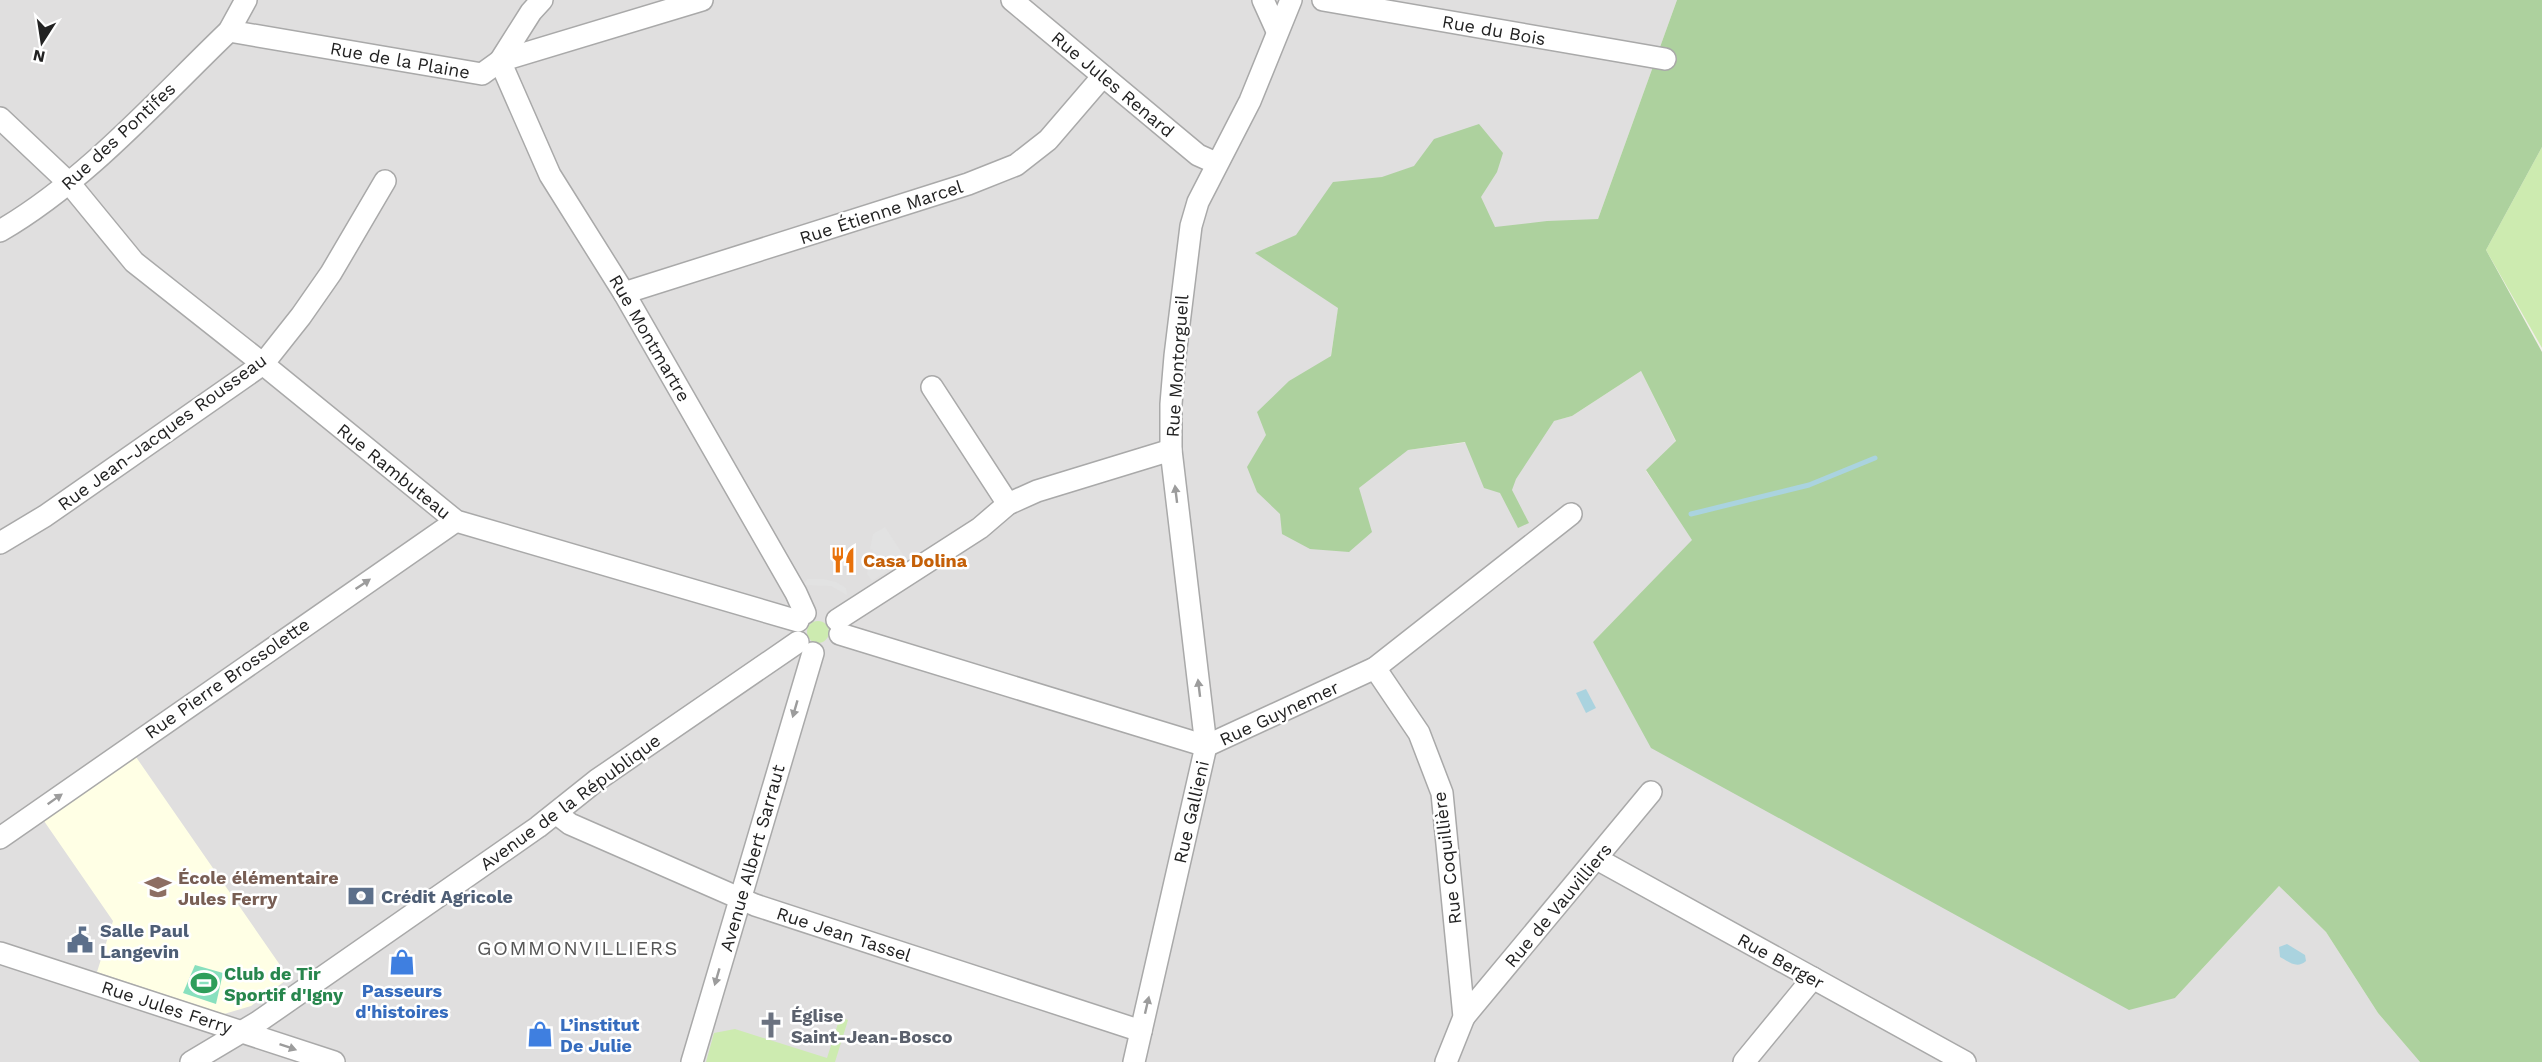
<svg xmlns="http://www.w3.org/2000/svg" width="2542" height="1062" viewBox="0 0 2542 1062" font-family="'Work Sans',sans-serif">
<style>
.residential{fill:#e0dfdf}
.education{fill:#ffffe5}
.grass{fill:#cdebb0}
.forest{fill:#add19e}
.pitch{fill:#88e0be}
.parking{fill:#e2e2e2}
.water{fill:#aad3df}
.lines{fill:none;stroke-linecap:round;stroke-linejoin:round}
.stream{stroke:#aad3df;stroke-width:5}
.minor-casing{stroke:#a9a9a9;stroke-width:24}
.minor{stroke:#fff;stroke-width:21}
.oneway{fill:#9c9c9c}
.labels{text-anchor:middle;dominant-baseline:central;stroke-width:5;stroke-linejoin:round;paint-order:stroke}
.street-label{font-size:18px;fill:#222;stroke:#fff}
.food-label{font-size:18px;font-weight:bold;fill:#c56008;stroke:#fff;text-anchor:start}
.education-label{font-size:18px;font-weight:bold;fill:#785e54;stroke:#fff;text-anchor:start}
.service-label{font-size:18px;font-weight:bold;fill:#4e5e75;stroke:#fff;text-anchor:start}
.leisure-label{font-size:18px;font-weight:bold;fill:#27864d;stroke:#fff;text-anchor:start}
.shop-label{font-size:18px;font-weight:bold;fill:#366cbe;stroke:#fff}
.worship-label{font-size:18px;font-weight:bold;fill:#5b616d;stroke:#fff;text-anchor:start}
.neighbourhood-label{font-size:20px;letter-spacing:1.5px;fill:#555;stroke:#fff}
</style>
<rect width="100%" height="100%" fill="#f2efe9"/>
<!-- residential -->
<path class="residential" d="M 0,0 L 1677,0 L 1598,219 L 1343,279 L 1325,392 L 1338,459 L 1477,441 L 1572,416 L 1641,371 L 1676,442 L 1646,471 L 1693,540 L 1593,642 L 2175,998 L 2279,886 L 2326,932 L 2378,1013 L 2420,1062 L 0,1062 Z"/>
<!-- education -->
<path class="education" d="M 136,757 L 289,978 L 251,1006 L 224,1014 L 97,972 L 113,921 L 44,821 Z"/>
<!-- grass -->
<g class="grass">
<path d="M 2542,147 L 2542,348 L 2486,250 Z"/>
<circle cx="818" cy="632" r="11"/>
<path d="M 840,1017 L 848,1020 L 835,1062 L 706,1062 L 714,1033 L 735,1029 L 827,1058 Z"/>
</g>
<!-- forest -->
<path class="forest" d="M 1677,0 L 2542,0 L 2542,147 L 2486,250 L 2542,352 L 2542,1062 L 2420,1062 L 2378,1013 L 2326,932 L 2279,886 L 2175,998 L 2129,1010 L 1651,748 L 1593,642 L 1692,540 L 1646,470 L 1676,441 L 1641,371 L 1572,416 L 1554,421 L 1516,479 L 1512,490 L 1529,523 L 1518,528 L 1500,493 L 1484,488 L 1465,442 L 1408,450 L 1359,488 L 1372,532 L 1349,552 L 1310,549 L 1282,534 L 1280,514 L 1257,492 L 1247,467 L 1266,435 L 1257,412 L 1289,381 L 1331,356 L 1338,308 L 1255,253 L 1296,235 L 1333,182 L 1382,177 L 1414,166 L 1434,139 L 1479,124 L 1503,153 L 1497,172 L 1481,197 L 1495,227 L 1547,221 L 1598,219 Z"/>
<!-- pitch -->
<path class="pitch" d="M 195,965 L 223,973 L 216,1004 L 183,993 Z"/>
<!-- parking -->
<g class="parking">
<path d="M 885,527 L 906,559 L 872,581 L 867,574 L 873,550 L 870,549 L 873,534 Z"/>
<path d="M 807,579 L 823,579 L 836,582 L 846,588 L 847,595 L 831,586 L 803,585 Z"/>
</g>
<!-- water -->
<g class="water">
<path d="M 1586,689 L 1596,708 L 1586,713 L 1576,693 Z"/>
<path d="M 2287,944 L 2305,955 L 2306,961 C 2297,969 2289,962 2280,957 L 2279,947 Z"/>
</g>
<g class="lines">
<!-- stream -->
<path class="stream" d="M 1691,514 L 1809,485 L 1875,458"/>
<!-- minor casing -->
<g class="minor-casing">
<g id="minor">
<path d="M 542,0 L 531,12 L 500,61 L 550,175 L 624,293 L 796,593 L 805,613"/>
<path d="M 1012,0 L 1198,155 L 1216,163"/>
<path d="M 1263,0 L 1277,31"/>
<path d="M 1323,0 L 1665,59"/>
<path d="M 229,31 L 482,74 L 500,61 L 702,0"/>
<path d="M 0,118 L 70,184 L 134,262 L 263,364 L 456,521 L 798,621"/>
<path d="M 0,231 C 86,181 157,100 229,31 L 246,0"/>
<path d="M 624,293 L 968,184 L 1016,165 L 1048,140 L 1103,76"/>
<path d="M 932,387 L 1008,504"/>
<path d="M 0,543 L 45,516 L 263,364 L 301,316 L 331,273 L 385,181"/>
<path d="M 837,620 L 980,528 L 1008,504 L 1037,491 L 1171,450"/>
<path d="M 840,634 L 1206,746 L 1375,668 L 1571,514"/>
<path d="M 1375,668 L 1419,733 L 1442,793 L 1464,1017 L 1446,1062"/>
<path d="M 557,814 L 570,824 L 755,905 L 1141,1031"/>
<path d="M 0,838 L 456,521"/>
<path d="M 1597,859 L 1965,1062"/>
<path d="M 0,953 L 334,1062"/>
<path d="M 1464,1017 L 1651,792"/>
<path d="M 191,1062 L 258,1022 L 538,827 L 597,780 L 798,642"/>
<path d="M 692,1062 L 813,653"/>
<path d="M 1134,1062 L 1206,746 L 1171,450 L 1171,404 L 1175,356 L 1191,226 L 1198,202 L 1250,101 L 1291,0"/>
<path d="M 1744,1062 L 1813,978"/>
</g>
</g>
<!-- minor -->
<use href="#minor" class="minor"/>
</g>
<!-- one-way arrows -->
<defs><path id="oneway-solid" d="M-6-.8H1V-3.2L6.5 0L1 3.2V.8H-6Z" transform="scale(1.5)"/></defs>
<g class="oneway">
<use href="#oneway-solid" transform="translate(1176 494) rotate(-97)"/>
<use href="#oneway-solid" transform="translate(363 584) rotate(-34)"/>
<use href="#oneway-solid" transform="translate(1199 688) rotate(-97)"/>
<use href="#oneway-solid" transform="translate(795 709) rotate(106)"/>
<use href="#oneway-solid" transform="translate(55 799) rotate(-35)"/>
<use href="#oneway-solid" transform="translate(717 977) rotate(106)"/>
<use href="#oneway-solid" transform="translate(1147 1005) rotate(-77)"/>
<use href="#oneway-solid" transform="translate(288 1047) rotate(19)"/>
</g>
<!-- icons -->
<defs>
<g id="restaurant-bare" transform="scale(2.07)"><path d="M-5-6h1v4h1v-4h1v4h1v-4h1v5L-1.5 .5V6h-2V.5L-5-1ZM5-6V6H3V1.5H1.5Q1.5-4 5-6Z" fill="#e8710a" stroke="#fff" stroke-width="2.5" paint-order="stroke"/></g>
<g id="school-bare" transform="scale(2.07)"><path d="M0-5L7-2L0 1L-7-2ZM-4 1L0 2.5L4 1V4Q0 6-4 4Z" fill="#8d6e63" stroke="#fff" stroke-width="2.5" paint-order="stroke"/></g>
<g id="bank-bare" transform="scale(2.07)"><path d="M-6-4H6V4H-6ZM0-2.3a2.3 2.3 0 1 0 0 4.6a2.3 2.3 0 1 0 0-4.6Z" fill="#5c6f8a" stroke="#fff" stroke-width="2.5" paint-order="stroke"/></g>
<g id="civic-bare" transform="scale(2.07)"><path d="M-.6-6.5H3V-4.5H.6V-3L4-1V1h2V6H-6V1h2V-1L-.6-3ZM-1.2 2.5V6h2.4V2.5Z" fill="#5c6f8a" stroke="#fff" stroke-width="2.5" paint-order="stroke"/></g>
<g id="shop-bare" transform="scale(2.07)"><path d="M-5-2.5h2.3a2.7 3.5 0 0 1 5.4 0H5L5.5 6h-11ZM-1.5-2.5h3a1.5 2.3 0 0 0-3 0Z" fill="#3f7fe0" stroke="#fff" stroke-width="2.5" paint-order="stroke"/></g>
<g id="stadium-bare" transform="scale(2.07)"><path d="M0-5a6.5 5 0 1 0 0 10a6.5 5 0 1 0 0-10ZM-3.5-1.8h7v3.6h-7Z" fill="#2e9e5b" stroke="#fff" stroke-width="2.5" paint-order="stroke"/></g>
<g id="church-bare" transform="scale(2.07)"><path d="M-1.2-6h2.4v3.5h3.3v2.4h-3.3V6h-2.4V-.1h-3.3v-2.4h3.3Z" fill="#6b7280" stroke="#fff" stroke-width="2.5" paint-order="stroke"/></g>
</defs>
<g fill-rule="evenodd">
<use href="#restaurant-bare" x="843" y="560"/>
<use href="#school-bare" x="158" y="887"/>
<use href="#bank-bare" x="361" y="896"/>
<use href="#civic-bare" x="80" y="940"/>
<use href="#shop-bare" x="402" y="962"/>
<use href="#stadium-bare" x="204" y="983"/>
<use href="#church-bare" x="771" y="1025"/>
<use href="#shop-bare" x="540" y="1034"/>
</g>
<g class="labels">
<!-- street labels -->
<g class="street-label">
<text transform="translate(1494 30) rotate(10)">Rue du Bois</text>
<text transform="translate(400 60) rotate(10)">Rue de la Plaine</text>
<text transform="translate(1113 84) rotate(40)">Rue Jules Renard</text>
<text transform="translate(118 136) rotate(-43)">Rue des Pontifes</text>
<text transform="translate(881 212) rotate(-18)">Rue Étienne Marcel</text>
<text transform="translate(650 338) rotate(60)">Rue Montmartre</text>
<text transform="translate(1177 366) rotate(-86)">Rue Montorgueil</text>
<text transform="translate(162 432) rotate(-36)">Rue Jean-Jacques Rousseau</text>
<text transform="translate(394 471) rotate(39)">Rue Rambuteau</text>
<text transform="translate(227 678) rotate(-35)">Rue Pierre Brossolette</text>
<text transform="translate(1279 713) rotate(-25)">Rue Guynemer</text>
<text transform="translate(570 802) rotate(-36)">Avenue de la République</text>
<text transform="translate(1191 812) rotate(-77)">Rue Gallieni</text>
<text transform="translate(752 858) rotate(-74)">Avenue Albert Sarraut</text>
<text transform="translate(1447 858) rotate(-97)">Rue Coquillière</text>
<text transform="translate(1558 905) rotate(-50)">Rue de Vauvilliers</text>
<text transform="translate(844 934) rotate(18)">Rue Jean Tassel</text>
<text transform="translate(1781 961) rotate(29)">Rue Berger</text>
<text transform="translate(167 1007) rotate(18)">Rue Jules Ferry</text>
</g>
<!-- food labels -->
<g class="food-label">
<text x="863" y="560">Casa Dolina</text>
</g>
<!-- education labels -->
<g class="education-label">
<text x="178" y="877">École élémentaire<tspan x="178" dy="21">Jules Ferry</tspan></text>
</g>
<!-- service labels -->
<g class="service-label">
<text x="381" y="896">Crédit Agricole</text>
<text x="100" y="930">Salle Paul<tspan x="100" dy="21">Langevin</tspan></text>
</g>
<!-- leisure labels -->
<g class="leisure-label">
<text x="224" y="973">Club de Tir<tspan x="224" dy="21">Sportif d'Igny</tspan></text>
</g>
<!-- shop labels -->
<g class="shop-label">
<text x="402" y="990">Passeurs<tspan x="402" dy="21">d'histoires</tspan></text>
<text x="560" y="1024" text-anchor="start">L’institut<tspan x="560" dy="21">De Julie</tspan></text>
</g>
<!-- worship labels -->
<g class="worship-label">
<text x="791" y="1015">Église<tspan x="791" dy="21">Saint-Jean-Bosco</tspan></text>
</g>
<!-- neighbourhood labels -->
<g class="neighbourhood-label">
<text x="578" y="948">GOMMONVILLIERS</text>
</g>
</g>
<!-- north arrow -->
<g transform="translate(42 42) rotate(192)" stroke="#ffffff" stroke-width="4.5" paint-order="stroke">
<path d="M0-4.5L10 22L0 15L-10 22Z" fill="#222222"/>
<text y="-9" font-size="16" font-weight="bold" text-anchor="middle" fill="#222222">N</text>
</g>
</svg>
